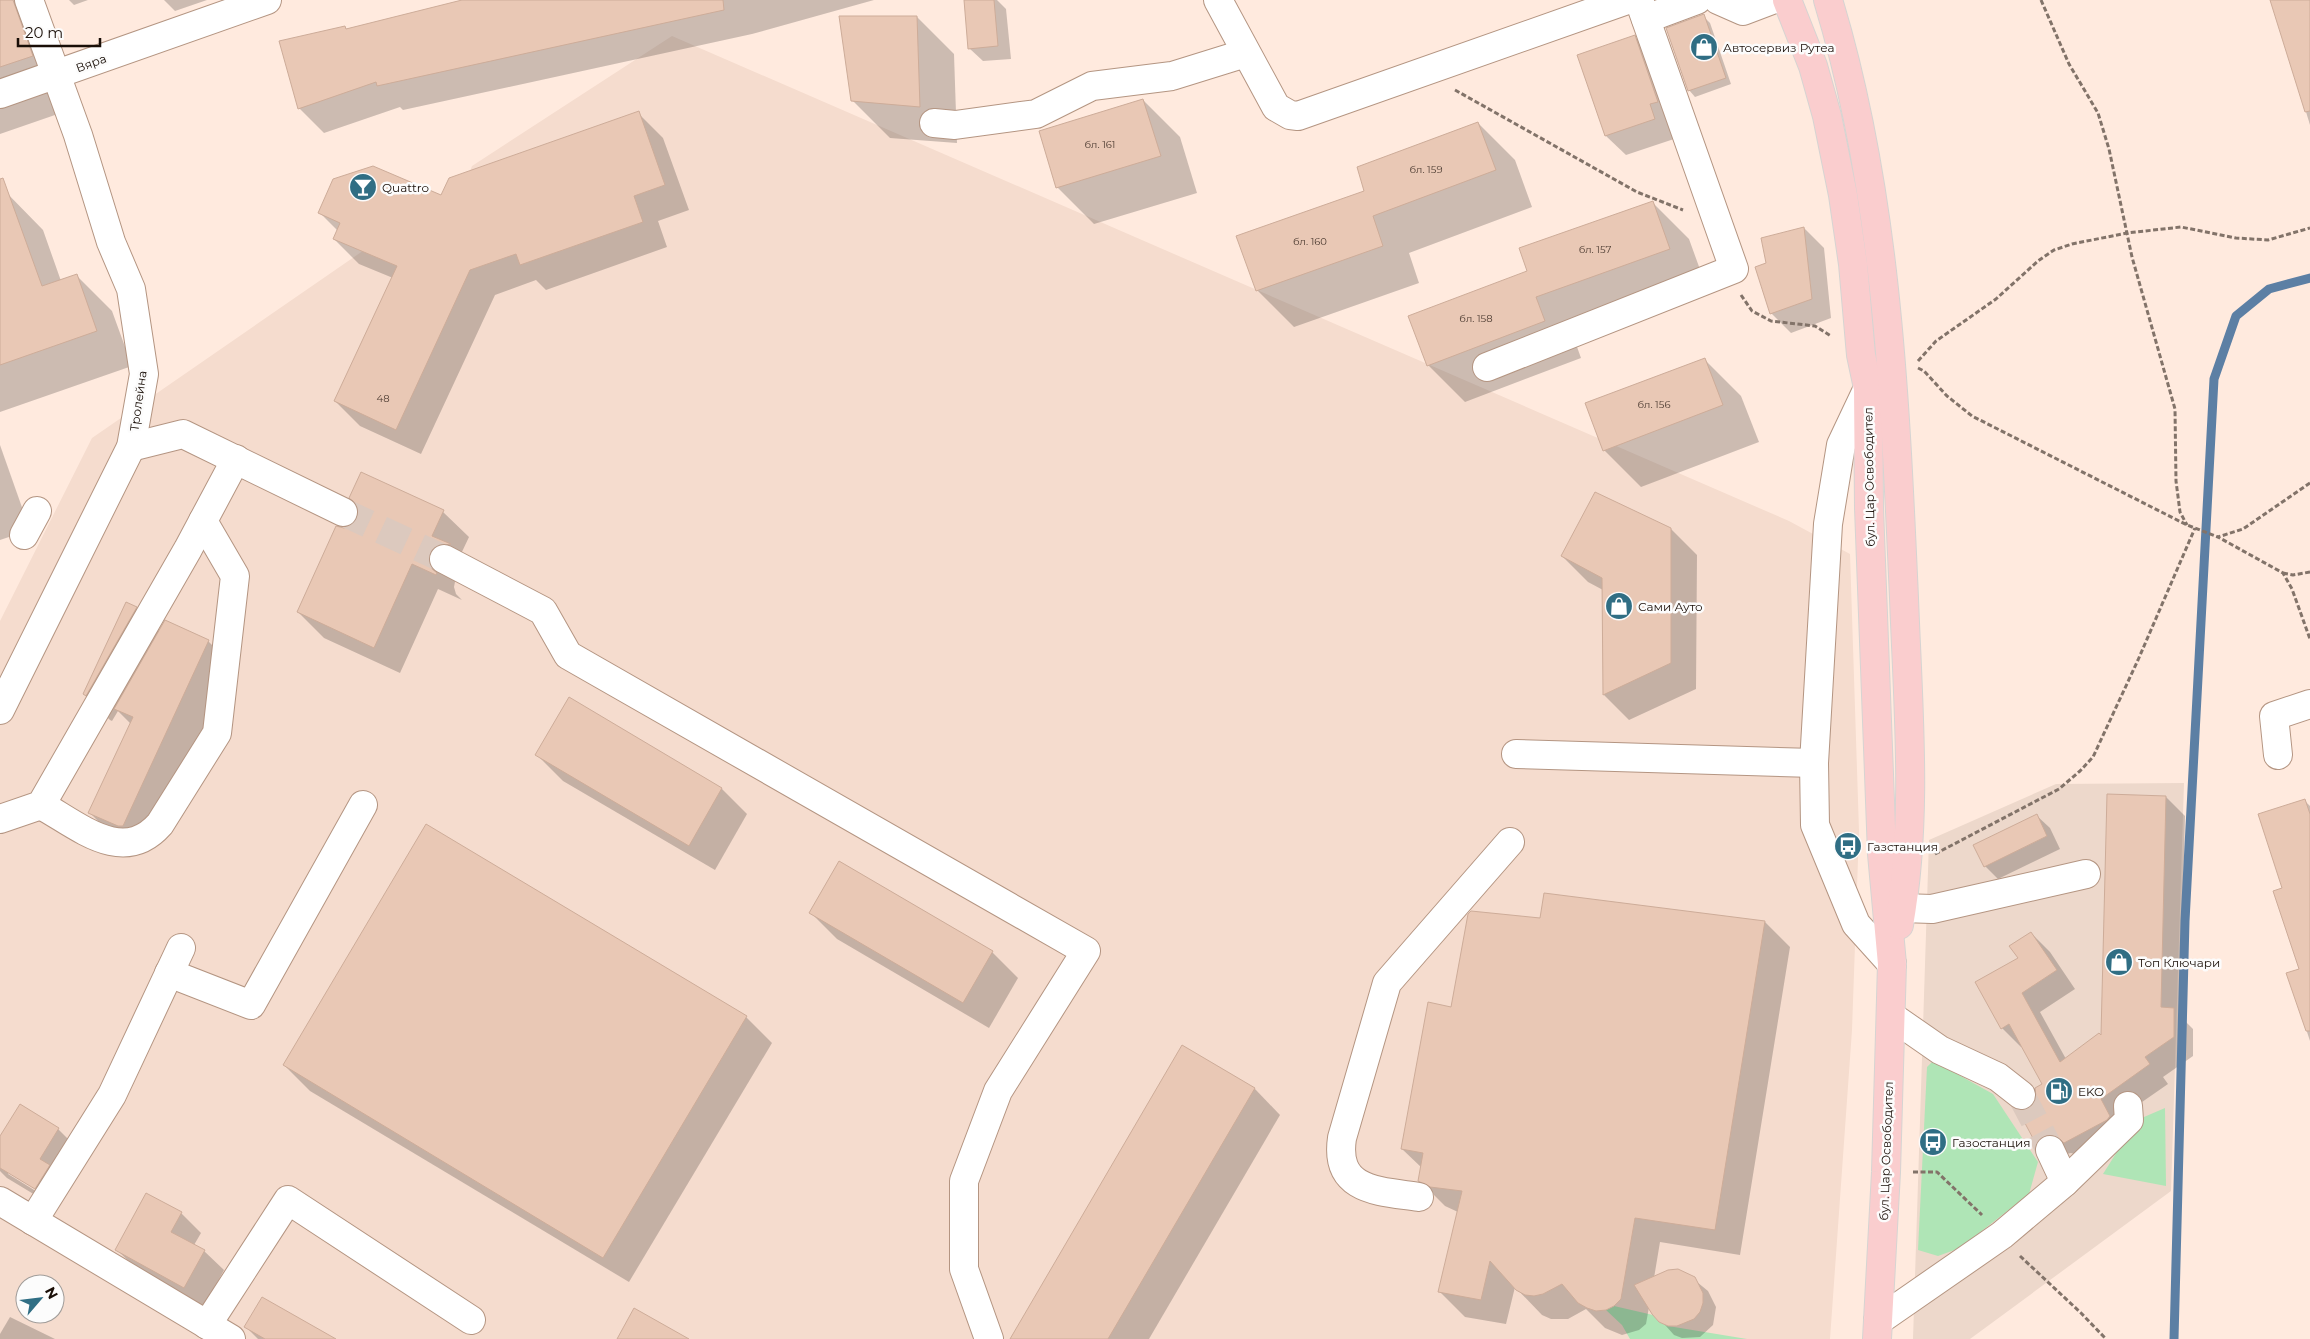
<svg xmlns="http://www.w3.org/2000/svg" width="2310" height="1339" viewBox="0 0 2310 1339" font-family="Montserrat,sans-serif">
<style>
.commercial{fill:#edd8cb}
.built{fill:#f5dcce;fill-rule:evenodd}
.green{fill:#afe5b6}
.shadow{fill:#0003;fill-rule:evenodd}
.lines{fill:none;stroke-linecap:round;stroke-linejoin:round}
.stream{stroke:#5c7fa4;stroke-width:9}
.building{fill:#e9c8b5;stroke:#cdac99}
.minor-tunnel{stroke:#dcc9be;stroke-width:28;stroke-dasharray:28 14;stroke-linecap:butt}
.minor-casing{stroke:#b49582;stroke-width:30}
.major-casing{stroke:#d6d4d2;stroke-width:30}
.path{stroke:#827369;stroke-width:3;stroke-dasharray:5 2.5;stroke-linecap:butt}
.minor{stroke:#fff;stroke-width:28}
.major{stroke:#facdce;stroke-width:28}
.labels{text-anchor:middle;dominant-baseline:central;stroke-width:5;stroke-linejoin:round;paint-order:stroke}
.number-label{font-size:10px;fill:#4d3c32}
.poi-label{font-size:12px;fill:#190e07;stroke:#fcfcfc;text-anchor:start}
.street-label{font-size:12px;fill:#190e07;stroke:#fcfcfc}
</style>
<rect width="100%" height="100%" fill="#ffeade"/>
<!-- commercial -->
<path class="commercial" d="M 2184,783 L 2171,1191 L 1970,1339 L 1913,1339 L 1929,840 L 2056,784 Z"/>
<!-- built -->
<path class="built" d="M 672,36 L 1789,521 L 1850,554 L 1859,831 L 1852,1030 L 1830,1339 L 0,1339 L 0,621 L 92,438 L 467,179 L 472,166 ZM 25,1284 L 55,1284 L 55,1314 L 25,1314 Z"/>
<!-- green -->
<g class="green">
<path d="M 1932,1062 L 1939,1064 L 1993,1094 L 2038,1162 L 2029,1194 L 1960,1248 L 1938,1256 L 1918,1250 L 1927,1067 Z"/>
<path d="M 2165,1108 L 2166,1186 L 2103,1174 L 2137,1120 Z"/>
<path d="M 1614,1306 L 1653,1315 L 1659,1322 L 1668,1326 L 1747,1339 L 1630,1339 L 1622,1325 L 1606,1310 Z"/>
</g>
<!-- shadow -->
<g class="shadow">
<path d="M 0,0 L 33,0 L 37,12 L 55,30 L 81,106 L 0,134 Z"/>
<path d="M 69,0 L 88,0 L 74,5 Z"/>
<path d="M 164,0 L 207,0 L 175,11 Z"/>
<path d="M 467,0 L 874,0 L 752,34 L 403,110 L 400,107 L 324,133 L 299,108 L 345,27 L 347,30 Z"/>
<path d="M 965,0 L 997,0 L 1006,9 L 1011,59 L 983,61 L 969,48 Z"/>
<path d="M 2272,0 L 2310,0 L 2310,125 Z"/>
<path d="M 917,17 L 954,54 L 957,143 L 890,138 L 853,101 Z"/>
<path d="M 1704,17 L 1710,23 L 1731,84 L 1695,97 L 1689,90 Z"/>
<path d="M 1634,36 L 1654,56 L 1674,139 L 1626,155 L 1606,136 L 1578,56 Z"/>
<path d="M 1143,100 L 1180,137 L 1197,193 L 1094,224 L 1057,187 Z"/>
<path d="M 638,113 L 663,138 L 689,210 L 658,221 L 667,247 L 546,290 L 536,280 L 495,295 L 421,454 L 360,426 L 335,401 L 393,278 L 359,264 L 334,239 L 338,231 L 320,213 L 442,197 Z"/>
<path d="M 1478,123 L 1515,160 L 1532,207 L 1409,253 L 1419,283 L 1294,327 L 1257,290 Z"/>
<path d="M 0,186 L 43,230 L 61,281 L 77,276 L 112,311 L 132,366 L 0,412 Z"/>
<path d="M 1652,202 L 1689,239 L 1706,286 L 1572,333 L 1581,358 L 1465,402 L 1428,365 L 1529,271 Z"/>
<path d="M 1804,228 L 1824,248 L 1831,318 L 1791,333 L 1771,313 Z"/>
<path d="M 1704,359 L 1741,396 L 1759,442 L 1641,487 L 1604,450 Z"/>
<path d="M 0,445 L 30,530 L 0,540 Z"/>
<path d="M 443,512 L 469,537 L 460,556 L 454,587 L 456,594 L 462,600 L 438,589 L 400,673 L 324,638 L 298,612 L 344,529 Z"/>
<path d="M 1671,529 L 1697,555 L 1696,689 L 1629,720 L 1604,695 L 1603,590 L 1588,582 L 1562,556 Z"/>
<path d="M 136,608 L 160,632 L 208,641 L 234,667 L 149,851 L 142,851 L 116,839 L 90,813 L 131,724 L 118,711 L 112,721 L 110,720 L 84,694 Z"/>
<path d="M 537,755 L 722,789 L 747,814 L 715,870 L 563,781 Z"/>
<path d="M 2166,797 L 2185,816 L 2180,1016 L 2193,1029 L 2193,1056 L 2163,1077 L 2168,1084 L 2119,1118 L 2078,1155 L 2071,1153 L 2062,1155 L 2056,1162 L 2037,1143 L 2020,1111 L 2027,1111 L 2034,1106 L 2043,1084 L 2022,1046 L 2021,1047 L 2002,1028 L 2019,959 L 2031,933 L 2050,952 L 2075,989 L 2040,1012 L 2066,1059 L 2102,1038 Z"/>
<path d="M 2305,801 L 2310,806 L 2310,1041 L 2288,974 L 2300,969 L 2284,889 Z"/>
<path d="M 2036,815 L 2050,828 L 2060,849 L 1998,879 L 1985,866 Z"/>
<path d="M 811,913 L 992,952 L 1018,978 L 989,1028 L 837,939 Z"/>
<path d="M 1541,920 L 1765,922 L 1790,947 L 1740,1255 L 1660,1242 L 1654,1278 L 1678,1270 L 1686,1273 L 1708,1291 L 1716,1307 L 1713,1325 L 1700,1337 L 1682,1338 L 1674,1335 L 1649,1307 L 1646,1324 L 1639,1330 L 1622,1335 L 1605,1328 L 1586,1309 L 1568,1319 L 1551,1319 L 1542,1315 L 1515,1287 L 1506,1324 L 1465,1317 L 1440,1292 L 1458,1212 L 1445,1206 L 1420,1181 L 1422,1168 L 1402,1149 L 1452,1008 Z"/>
<path d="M 746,1017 L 772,1043 L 629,1282 L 310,1091 L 284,1065 Z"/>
<path d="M 1183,1046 L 1255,1089 L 1280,1115 L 1149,1339 L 1011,1339 Z"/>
<path d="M 58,1129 L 78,1149 L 55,1207 L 7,1178 L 0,1171 L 0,1138 ZM 8,1171 L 41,1191 L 39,1193 L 8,1174 Z"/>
<path d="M 181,1213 L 201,1233 L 194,1245 L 204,1251 L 224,1270 L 204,1307 L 137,1269 L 117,1250 Z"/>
<path d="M 10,1317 L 55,1339 L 0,1339 L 0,1334 Z"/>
<path d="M 246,1327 L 333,1339 L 258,1339 Z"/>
</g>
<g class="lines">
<!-- stream -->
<path class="stream" d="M 2174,1339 L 2185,921 L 2214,379 L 2236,316 L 2269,289 L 2310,278"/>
</g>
<!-- building -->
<g class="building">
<path d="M 0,0 L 13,0 L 33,56 L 0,67 Z"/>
<path d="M 462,0 L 723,0 L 724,10 L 377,86 L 376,82 L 298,109 L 279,41 L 345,26 L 346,29 Z"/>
<path d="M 964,0 L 994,0 L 998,46 L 968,49 Z"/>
<path d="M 2270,0 L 2310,0 L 2310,111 L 2305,112 Z"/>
<path d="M 1704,14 L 1726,78 L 1688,91 L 1666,28 Z"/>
<path d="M 839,16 L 917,16 L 920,107 L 851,101 Z"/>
<path d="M 1635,35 L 1658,102 L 1650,104 L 1655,119 L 1605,136 L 1577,55 Z"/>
<path d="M 1143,99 L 1161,156 L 1056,188 L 1039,131 Z"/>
<path d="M 639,111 L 665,185 L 634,196 L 643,222 L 520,265 L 516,254 L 470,270 L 396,430 L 334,401 L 397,266 L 333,239 L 340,223 L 318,213 L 333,179 L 373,166 L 441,195 L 449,178 Z"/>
<path d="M 1478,122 L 1496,170 L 1373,216 L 1383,246 L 1256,291 L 1236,236 L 1364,191 L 1357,167 Z"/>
<path d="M 3,178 L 42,286 L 77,274 L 97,331 L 0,365 L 0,179 Z"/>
<path d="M 1653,201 L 1670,249 L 1536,297 L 1545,321 L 1427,366 L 1408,316 L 1527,271 L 1519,248 Z"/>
<path d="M 1804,227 L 1812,299 L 1770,314 L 1755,267 L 1766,263 L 1761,238 Z"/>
<path d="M 1705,358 L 1723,405 L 1603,451 L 1585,403 Z"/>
<path d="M 361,472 L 444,510 L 432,536 L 451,544 L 436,546 L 430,552 L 428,560 L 431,568 L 437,573 L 436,575 L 412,564 L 374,648 L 297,612 L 336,526 L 344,528 L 351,525 L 357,518 L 359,511 L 356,504 L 349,498 Z"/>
<path d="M 1595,492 L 1671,528 L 1671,663 L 1603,695 L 1602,578 L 1561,556 Z"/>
<path d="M 126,602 L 137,607 L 86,696 L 83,694 Z"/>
<path d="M 165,620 L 209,640 L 123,826 L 118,826 L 88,813 L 133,717 L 114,709 Z"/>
<path d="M 569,697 L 722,788 L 689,846 L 535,755 Z"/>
<path d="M 2107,794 L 2166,796 L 2161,1007 L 2174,1008 L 2174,1037 L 2145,1057 L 2150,1064 L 2101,1099 L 2110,1116 L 2107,1120 L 2064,1143 L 2058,1137 L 2051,1134 L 2043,1136 L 2036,1144 L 2018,1110 L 2026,1110 L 2033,1105 L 2036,1097 L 2035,1088 L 2042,1084 L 2009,1024 L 2001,1029 L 1975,982 L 2018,958 L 2009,946 L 2031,932 L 2057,970 L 2022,993 L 2060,1062 L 2099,1033 L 2101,1035 Z"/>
<path d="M 2305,799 L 2310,814 L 2310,1031 L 2306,1031 L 2286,973 L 2299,969 L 2273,891 L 2282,888 L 2258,814 Z"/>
<path d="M 2037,814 L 2047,836 L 1984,867 L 1973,845 Z"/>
<path d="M 426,824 L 747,1016 L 603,1258 L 283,1065 Z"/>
<path d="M 839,861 L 993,951 L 963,1003 L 809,913 Z"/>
<path d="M 1544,893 L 1765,921 L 1715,1230 L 1635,1218 L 1621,1299 L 1614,1306 L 1606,1310 L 1596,1311 L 1587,1308 L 1578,1303 L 1562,1284 L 1543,1294 L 1534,1296 L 1525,1295 L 1516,1290 L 1490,1261 L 1481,1300 L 1438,1292 L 1462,1191 L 1430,1187 L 1418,1181 L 1423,1153 L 1401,1149 L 1428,1002 L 1451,1007 L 1468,914 L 1471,911 L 1540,918 Z"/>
<path d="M 1182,1045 L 1255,1088 L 1108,1339 L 1010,1339 Z"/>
<path d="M 20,1104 L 59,1128 L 40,1159 L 50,1165 L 35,1189 L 0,1168 L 0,1136 Z"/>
<path d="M 146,1193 L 182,1212 L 171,1232 L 205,1250 L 184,1288 L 115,1250 Z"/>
<path d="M 1678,1269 L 1695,1277 L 1703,1293 L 1703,1303 L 1700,1312 L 1694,1319 L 1677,1326 L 1668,1326 L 1659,1322 L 1652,1314 L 1634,1285 L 1668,1270 Z"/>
<path d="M 262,1297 L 336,1339 L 265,1339 L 244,1327 Z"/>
<path d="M 634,1308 L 689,1339 L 617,1339 Z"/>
</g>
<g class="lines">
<!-- minor-tunnel -->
<g class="minor-tunnel">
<path d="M 343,512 L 444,559"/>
<path d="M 2021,1095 L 2050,1150"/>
</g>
<!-- minor casing -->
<g class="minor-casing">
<g id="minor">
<path d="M 1218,0 L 1276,107 L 1290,115 L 1298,116 L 1627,0"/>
<path d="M 1718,0 L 1743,11 L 1772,0"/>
<path d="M 1646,19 L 1697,0"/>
<path d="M 0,94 L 267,0"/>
<path d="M 934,123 L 955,125 L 1036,114 L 1092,86 L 1172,76 L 1246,53"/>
<path d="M 1487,367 L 1734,269 L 1639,0"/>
<path d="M 1868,388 L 1841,445 L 1828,524 L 1814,763 L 1815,825 L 1856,924 L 1892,964"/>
<path d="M 131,447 L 183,434 L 343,512"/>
<path d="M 24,535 L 37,511"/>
<path d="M 444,559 L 543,611 L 568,655 L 1086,951 L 998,1091 L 964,1181 L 964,1269 L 989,1339"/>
<path d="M 0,710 L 131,447 L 144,374 L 131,289 L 111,242 L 78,135 L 29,0"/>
<path d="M 1516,754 L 1814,763"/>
<path d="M 2278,755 L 2274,716 L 2310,704"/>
<path d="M 41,805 C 79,826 123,866 160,824 L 217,733 L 235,576 L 203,521"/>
<path d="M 0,819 L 41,805 L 188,549 L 236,459"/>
<path d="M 1902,908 L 1932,909 L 2086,874"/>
<path d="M 169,973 L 251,1005 L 363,805"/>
<path d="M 1891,1016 L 1940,1050 L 1998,1077 L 2021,1095"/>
<path d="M 2065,1182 L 2129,1120 L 2128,1106"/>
<path d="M 1419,1197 C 1380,1191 1334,1192 1342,1138 L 1387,983 L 1510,842"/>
<path d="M 0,1201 L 231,1339"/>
<path d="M 33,1221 L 112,1095 L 181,948"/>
<path d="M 1878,1321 L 2002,1235 L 2065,1182 L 2050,1150"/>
<path d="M 207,1325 L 288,1200 L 471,1320"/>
</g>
</g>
<!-- major casing -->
<g class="major-casing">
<g id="major">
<path d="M 1787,0 L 1813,66 L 1827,116 L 1843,195 L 1853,264 L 1861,355 L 1868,388 L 1869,508 L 1882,854 L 1892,964 L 1886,1172 L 1877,1339"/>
<path d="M 1828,0 C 1887,194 1895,397 1904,598 C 1908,707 1918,818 1899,925"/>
</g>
</g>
<!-- path -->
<g class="path">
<path d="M 2041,0 L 2069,64 L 2098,113 L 2109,149 L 2132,257 L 2175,409 L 2176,481 L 2180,512 L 2187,525"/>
<path d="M 1455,90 L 1637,192 L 1683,210"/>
<path d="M 1741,295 L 1752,311 L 1771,321 L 1815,326 L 1831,336"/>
<path d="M 1918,361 L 1936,341 L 1996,299 L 2038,261 L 2054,250 L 2072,244 L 2127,233 L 2181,227 L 2236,238 L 2268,240 L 2310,228"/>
<path d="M 1918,368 L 1924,371 L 1947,396 L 1972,416 L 2187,525 L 2218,537"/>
<path d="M 2310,483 L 2243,529 L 2218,537 L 2283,573 L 2292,589 L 2310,639"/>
<path d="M 2283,573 L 2293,575 L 2310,572"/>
<path d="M 1935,854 L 2059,789 L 2080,771 L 2093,757 L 2138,660 L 2195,528"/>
<path d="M 1913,1172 L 1937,1172 L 1982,1215"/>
<path d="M 2020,1256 L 2081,1313 L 2106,1339"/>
</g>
<!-- minor -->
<use href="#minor" class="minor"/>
<!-- major -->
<use href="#major" class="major"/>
</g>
<!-- icons -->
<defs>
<g id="shop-disc" transform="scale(1.4375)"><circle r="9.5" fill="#306e84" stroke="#fcfcfc"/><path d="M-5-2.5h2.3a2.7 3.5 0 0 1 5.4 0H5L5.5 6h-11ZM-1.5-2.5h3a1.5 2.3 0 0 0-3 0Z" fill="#fff"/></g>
<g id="bar-disc" transform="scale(1.4375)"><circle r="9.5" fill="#306e84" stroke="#fcfcfc"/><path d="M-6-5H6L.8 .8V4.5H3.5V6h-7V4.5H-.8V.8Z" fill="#fff"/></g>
<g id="bus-disc" transform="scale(1.4375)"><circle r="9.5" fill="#306e84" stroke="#fcfcfc"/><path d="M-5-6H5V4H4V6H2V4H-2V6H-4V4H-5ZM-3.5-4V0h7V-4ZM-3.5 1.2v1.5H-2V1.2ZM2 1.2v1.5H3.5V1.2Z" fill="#fff"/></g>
<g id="fuel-disc" transform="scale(1.4375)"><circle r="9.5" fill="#306e84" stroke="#fcfcfc"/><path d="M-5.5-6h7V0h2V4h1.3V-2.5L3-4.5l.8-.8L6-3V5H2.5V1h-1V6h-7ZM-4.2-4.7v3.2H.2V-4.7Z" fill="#fff"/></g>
</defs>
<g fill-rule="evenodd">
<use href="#shop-disc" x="1704" y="47"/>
<use href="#bar-disc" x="363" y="187"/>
<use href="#shop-disc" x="1619" y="606"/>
<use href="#bus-disc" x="1848" y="846"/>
<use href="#shop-disc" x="2119" y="962"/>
<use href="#fuel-disc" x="2059" y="1091"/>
<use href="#bus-disc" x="1933" y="1142"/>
</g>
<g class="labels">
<!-- number labels -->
<g class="number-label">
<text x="1100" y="144">бл. 161</text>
<text x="1426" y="169">бл. 159</text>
<text x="1310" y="241">бл. 160</text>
<text x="1595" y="249">бл. 157</text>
<text x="1476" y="318">бл. 158</text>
<text x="383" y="398">48</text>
<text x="1654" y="404">бл. 156</text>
</g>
<!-- poi labels -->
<g class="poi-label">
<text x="1723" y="47">Автосервиз Рутеа</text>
<text x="382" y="187">Quattro</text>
<text x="1638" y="606">Сами Ауто</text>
<text x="1867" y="846">Газстанция</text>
<text x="2138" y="962">Топ Ключари</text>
<text x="2078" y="1091">EKO</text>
<text x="1952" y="1142">Газoстанция</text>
</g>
<!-- street labels -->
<g class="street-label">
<text transform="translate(91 63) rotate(-20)">Вяра</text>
<text transform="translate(138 401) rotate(-82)">Тролейна</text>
<text transform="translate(1869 477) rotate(-91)">бул. Цар Освободител</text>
<text transform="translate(1886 1151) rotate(-88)">бул. Цар Освободител</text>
</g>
</g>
<!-- north arrow -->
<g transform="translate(40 1299) rotate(62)"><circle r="24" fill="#fcfcfc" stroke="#a19d9a"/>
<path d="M0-4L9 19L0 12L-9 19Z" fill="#306e84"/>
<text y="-8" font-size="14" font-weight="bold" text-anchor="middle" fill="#190e07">N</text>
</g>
<!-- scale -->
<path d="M18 38v8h82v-8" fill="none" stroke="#190e07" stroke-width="2.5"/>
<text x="25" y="38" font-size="15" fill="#190e07" stroke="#fcfcfc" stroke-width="4" paint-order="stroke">20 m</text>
</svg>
